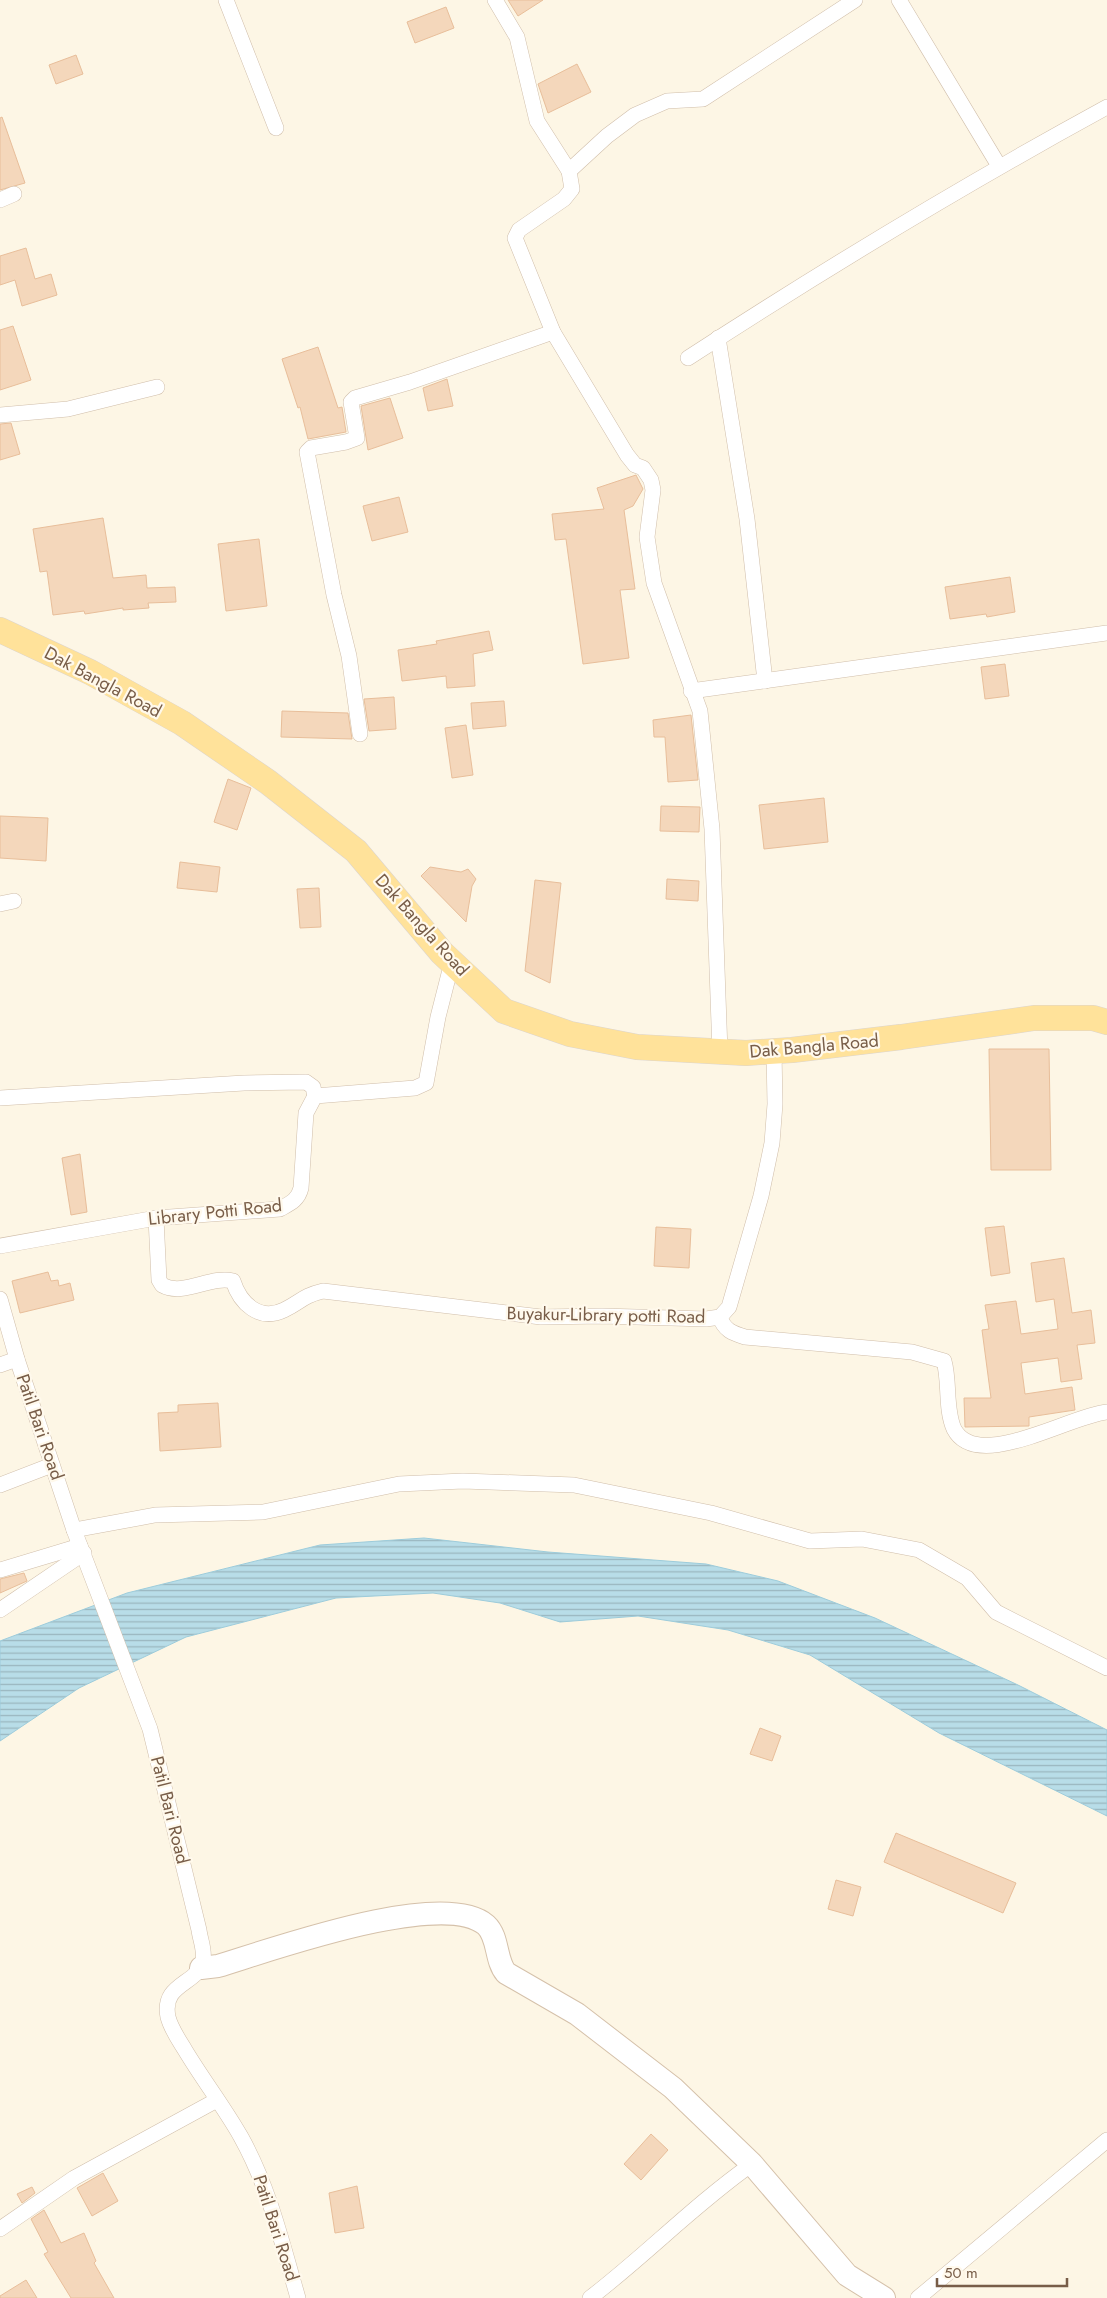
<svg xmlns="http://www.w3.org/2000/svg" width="1107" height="2298" viewBox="0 0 1107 2298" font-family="Jost,sans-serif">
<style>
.water{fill:url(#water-rules);stroke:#9dccdb}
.building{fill:#f4d7bb;stroke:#e8be9a}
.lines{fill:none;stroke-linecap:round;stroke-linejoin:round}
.street-casing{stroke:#d0beaa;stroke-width:16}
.secondary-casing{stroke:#d5c1aa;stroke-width:24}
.primary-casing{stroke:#dcd5cf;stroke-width:26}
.street{stroke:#fff;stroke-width:15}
.secondary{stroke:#fff;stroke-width:22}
.primary{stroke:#ffe29a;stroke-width:25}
.labels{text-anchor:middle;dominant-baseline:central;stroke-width:4.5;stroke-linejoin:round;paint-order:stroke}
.street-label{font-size:18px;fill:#785d48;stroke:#fff9ec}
</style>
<defs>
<pattern id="water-rules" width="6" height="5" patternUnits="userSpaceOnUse" patternTransform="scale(1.25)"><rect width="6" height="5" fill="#b8dde8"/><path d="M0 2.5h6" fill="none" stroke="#9ab6be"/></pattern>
</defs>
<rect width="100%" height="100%" fill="#fdf6e5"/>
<!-- water -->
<path class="water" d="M 424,1538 L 548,1552 L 706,1564 L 778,1581 L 875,1618 L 1018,1685 L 1107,1730 L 1107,1816 L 939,1733 L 810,1655 L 728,1630 L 638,1616 L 560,1622 L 500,1603 L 433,1593 L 336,1598 L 186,1637 L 79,1688 L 0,1741 L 0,1641 L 127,1593 L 320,1545 Z"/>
<!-- building -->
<g class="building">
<path d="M 508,0 L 543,0 L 518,16 Z"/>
<path d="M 446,7 L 454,28 L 415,43 L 407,22 Z"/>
<path d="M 76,55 L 83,74 L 56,84 L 49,65 Z"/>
<path d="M 577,64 L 591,92 L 548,113 L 538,84 Z"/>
<path d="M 2,117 L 25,183 L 0,190 L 0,118 Z"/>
<path d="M 26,248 L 35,279 L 51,274 L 57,295 L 22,306 L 15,280 L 0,285 L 0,256 Z"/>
<path d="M 13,326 L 31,380 L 0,390 L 0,330 Z"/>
<path d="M 318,347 L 338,408 L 342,407 L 346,432 L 308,439 L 300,407 L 298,408 L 282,359 Z"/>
<path d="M 447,379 L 453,406 L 428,411 L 423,388 Z"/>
<path d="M 390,398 L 403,438 L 368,450 L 361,406 Z"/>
<path d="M 11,423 L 20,454 L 0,460 L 0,424 Z"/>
<path d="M 636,475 L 643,489 L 633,506 L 624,510 L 635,589 L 620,590 L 629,658 L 583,664 L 566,539 L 555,540 L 552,514 L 604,509 L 597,488 Z"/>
<path d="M 399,497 L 408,532 L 372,541 L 363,506 Z"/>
<path d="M 103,518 L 113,578 L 146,575 L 147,588 L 175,587 L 176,602 L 148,603 L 149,608 L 123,610 L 123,608 L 85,614 L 84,611 L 53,615 L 47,571 L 40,572 L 33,529 Z"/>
<path d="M 259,539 L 267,606 L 226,611 L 218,544 Z"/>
<path d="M 1010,577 L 1015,612 L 987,617 L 986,614 L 950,619 L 945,587 Z"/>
<path d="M 489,631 L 493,650 L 473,654 L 475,686 L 447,688 L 446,676 L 402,681 L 398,650 L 437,644 L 436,641 Z"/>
<path d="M 1005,664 L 1009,696 L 985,699 L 981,667 Z"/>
<path d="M 394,697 L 396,729 L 369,731 L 364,699 Z"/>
<path d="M 504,701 L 506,726 L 473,729 L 471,703 Z"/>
<path d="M 282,711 L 348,713 L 352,739 L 281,737 Z"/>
<path d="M 691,715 L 698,780 L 668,782 L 665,737 L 654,737 L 653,720 Z"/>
<path d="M 466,725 L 473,775 L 452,778 L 445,728 Z"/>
<path d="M 228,779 L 251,788 L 237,830 L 214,822 Z"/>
<path d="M 824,798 L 828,842 L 764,849 L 759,805 Z"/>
<path d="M 661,806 L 700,807 L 699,832 L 660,831 Z"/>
<path d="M 0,816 L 48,818 L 46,861 L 0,858 Z"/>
<path d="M 180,862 L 220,867 L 217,892 L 177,888 Z"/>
<path d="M 430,867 L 461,872 L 468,869 L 476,879 L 472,886 L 466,922 L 421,876 Z"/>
<path d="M 667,879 L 699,881 L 698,901 L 666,899 Z"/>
<path d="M 535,880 L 561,883 L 550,983 L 525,971 Z"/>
<path d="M 319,888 L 321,927 L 300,928 L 297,889 Z"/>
<path d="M 989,1049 L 1049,1049 L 1051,1170 L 991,1170 Z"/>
<path d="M 80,1154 L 87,1212 L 71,1215 L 62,1158 Z"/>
<path d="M 1004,1226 L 1010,1273 L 991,1276 L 985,1228 Z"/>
<path d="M 656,1227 L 691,1229 L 689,1268 L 654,1266 Z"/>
<path d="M 1064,1258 L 1072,1313 L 1091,1310 L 1095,1343 L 1077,1345 L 1082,1379 L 1061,1382 L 1058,1358 L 1021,1363 L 1025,1394 L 1072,1387 L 1075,1410 L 1029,1417 L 1029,1426 L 965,1427 L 964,1398 L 991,1398 L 982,1330 L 989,1329 L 985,1305 L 1016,1301 L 1021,1334 L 1058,1329 L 1054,1299 L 1036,1302 L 1031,1263 Z"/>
<path d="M 48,1272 L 51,1281 L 58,1280 L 59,1286 L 70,1283 L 74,1300 L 20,1313 L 12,1281 Z"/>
<path d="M 218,1403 L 221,1447 L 160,1451 L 158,1413 L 178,1412 L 178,1405 Z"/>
<path d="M 24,1573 L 27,1581 L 0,1593 L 0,1579 Z"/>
<path d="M 760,1728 L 781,1736 L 772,1761 L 750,1754 Z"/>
<path d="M 896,1833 L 1016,1883 L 1003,1913 L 884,1862 Z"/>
<path d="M 836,1880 L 861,1887 L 853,1916 L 828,1909 Z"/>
<path d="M 651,2134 L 668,2150 L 641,2180 L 624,2164 Z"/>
<path d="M 103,2173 L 118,2201 L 92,2216 L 77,2188 Z"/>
<path d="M 357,2186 L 364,2228 L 335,2233 L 329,2193 Z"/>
<path d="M 32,2187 L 35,2193 L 22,2203 L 17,2194 Z"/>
<path d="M 44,2210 L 61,2243 L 84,2233 L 96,2261 L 94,2263 L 114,2298 L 71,2298 L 44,2254 L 48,2252 L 31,2219 Z"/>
<path d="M 26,2280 L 37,2298 L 0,2298 L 0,2296 Z"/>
</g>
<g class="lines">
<!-- street casing -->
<g class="street-casing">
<g id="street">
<path d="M 226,0 L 276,128"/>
<path d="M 495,0 L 517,37 L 537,121 L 569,171 L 607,136 L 635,115 L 667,101 L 703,99 L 855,0"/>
<path d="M 899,0 L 999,166"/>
<path d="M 569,171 L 572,189 L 564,199 L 519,230 L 515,238 L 553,332 L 627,455 L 635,465 L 643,468 L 651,480 L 653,490 L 647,537 L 654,583 L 700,711 L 712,829 L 720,1052"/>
<path d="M 0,200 L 14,194"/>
<path d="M 718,338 L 747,519 L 765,681"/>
<path d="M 688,358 C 825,269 964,185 1107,107"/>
<path d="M 0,415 L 68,409 L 157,387"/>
<path d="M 691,691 L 1107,633"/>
<path d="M 360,734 L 349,656 L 334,595 L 307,452 L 311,448 L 346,442 L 357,438 L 351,402 L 355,398 L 410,382 L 553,332"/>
<path d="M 0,904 L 14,901"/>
<path d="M 0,1098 L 244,1083 L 306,1082 L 313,1087 L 315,1096"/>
<path d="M 156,1218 L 159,1280 L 162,1285 C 183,1297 211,1275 233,1281 C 240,1303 259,1322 284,1310 C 301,1302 302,1296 323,1291 L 541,1317 L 602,1316 L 706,1319 L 720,1317 L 729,1307 L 761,1196 L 772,1143 L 775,1104 L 774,1052"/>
<path d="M 0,1246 L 156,1218 L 280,1209 C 291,1203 298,1200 301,1188 L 306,1113 L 315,1096 L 415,1088 L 426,1083 L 438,1017 L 452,962"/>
<path d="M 0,1299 L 17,1359 L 74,1530 L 150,1729 L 199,1930 C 200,1939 205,1950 203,1960 C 199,1985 161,1982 168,2017 C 171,2029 179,2040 185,2050 C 203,2080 224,2107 241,2137 C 269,2187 282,2243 298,2298"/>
<path d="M 720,1317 C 724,1330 732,1333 745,1337 L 912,1352 L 944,1361 C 950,1382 945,1409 954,1429 C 977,1473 1071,1415 1107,1412"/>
<path d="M 0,1365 L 17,1359"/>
<path d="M 0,1485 L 52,1465"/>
<path d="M 74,1530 L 155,1515 L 263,1512 L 399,1484 L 463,1481 L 574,1485 L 711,1513 L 810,1541 L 862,1539 L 919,1550 L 967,1578 L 996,1612 L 1107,1668"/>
<path d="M 0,1570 L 80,1546"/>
<path d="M 0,1610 L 84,1553"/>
<path d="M 0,2229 L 74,2178 L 217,2100"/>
<path d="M 590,2298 C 646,2255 694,2205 752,2164"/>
<path d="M 918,2298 L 1107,2140"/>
</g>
</g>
<!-- secondary casing -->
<g class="secondary-casing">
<path id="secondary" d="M 201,1968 L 218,1966 C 271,1950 443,1888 486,1925 C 499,1937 495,1960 506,1973 L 577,2014 L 673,2088 L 752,2164 L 847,2275 L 884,2298"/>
</g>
<!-- primary casing -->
<g class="primary-casing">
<path id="primary" d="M 0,630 L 90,672 L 182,723 L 268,782 L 356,851 L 442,953 L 504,1011 L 570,1034 L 637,1047 L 746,1053 L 792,1050 L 901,1037 L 1034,1018 L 1093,1018 L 1107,1022"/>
</g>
<!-- street -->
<use href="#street" class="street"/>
<!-- secondary -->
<use href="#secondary" class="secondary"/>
<!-- primary -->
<use href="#primary" class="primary"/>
</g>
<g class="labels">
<!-- street labels -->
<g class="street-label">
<text transform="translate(103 682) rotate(28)">Dak Bangla Road</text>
<text transform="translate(422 925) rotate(48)">Dak Bangla Road</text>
<text transform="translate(814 1046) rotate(-5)">Dak Bangla Road</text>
<text transform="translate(215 1212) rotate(-6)">Library Potti Road</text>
<text transform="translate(606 1315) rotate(1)">Buyakur-Library potti Road</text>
<text transform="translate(40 1427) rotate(71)">Patil Bari Road</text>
<text transform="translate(170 1810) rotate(76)">Patil Bari Road</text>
<text transform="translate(276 2228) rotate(72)">Patil Bari Road</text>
</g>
</g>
<!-- scale -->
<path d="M937 2278v8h130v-8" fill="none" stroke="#785d48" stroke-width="2.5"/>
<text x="944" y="2278" font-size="15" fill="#785d48" stroke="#fff9ec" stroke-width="4" paint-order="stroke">50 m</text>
</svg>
